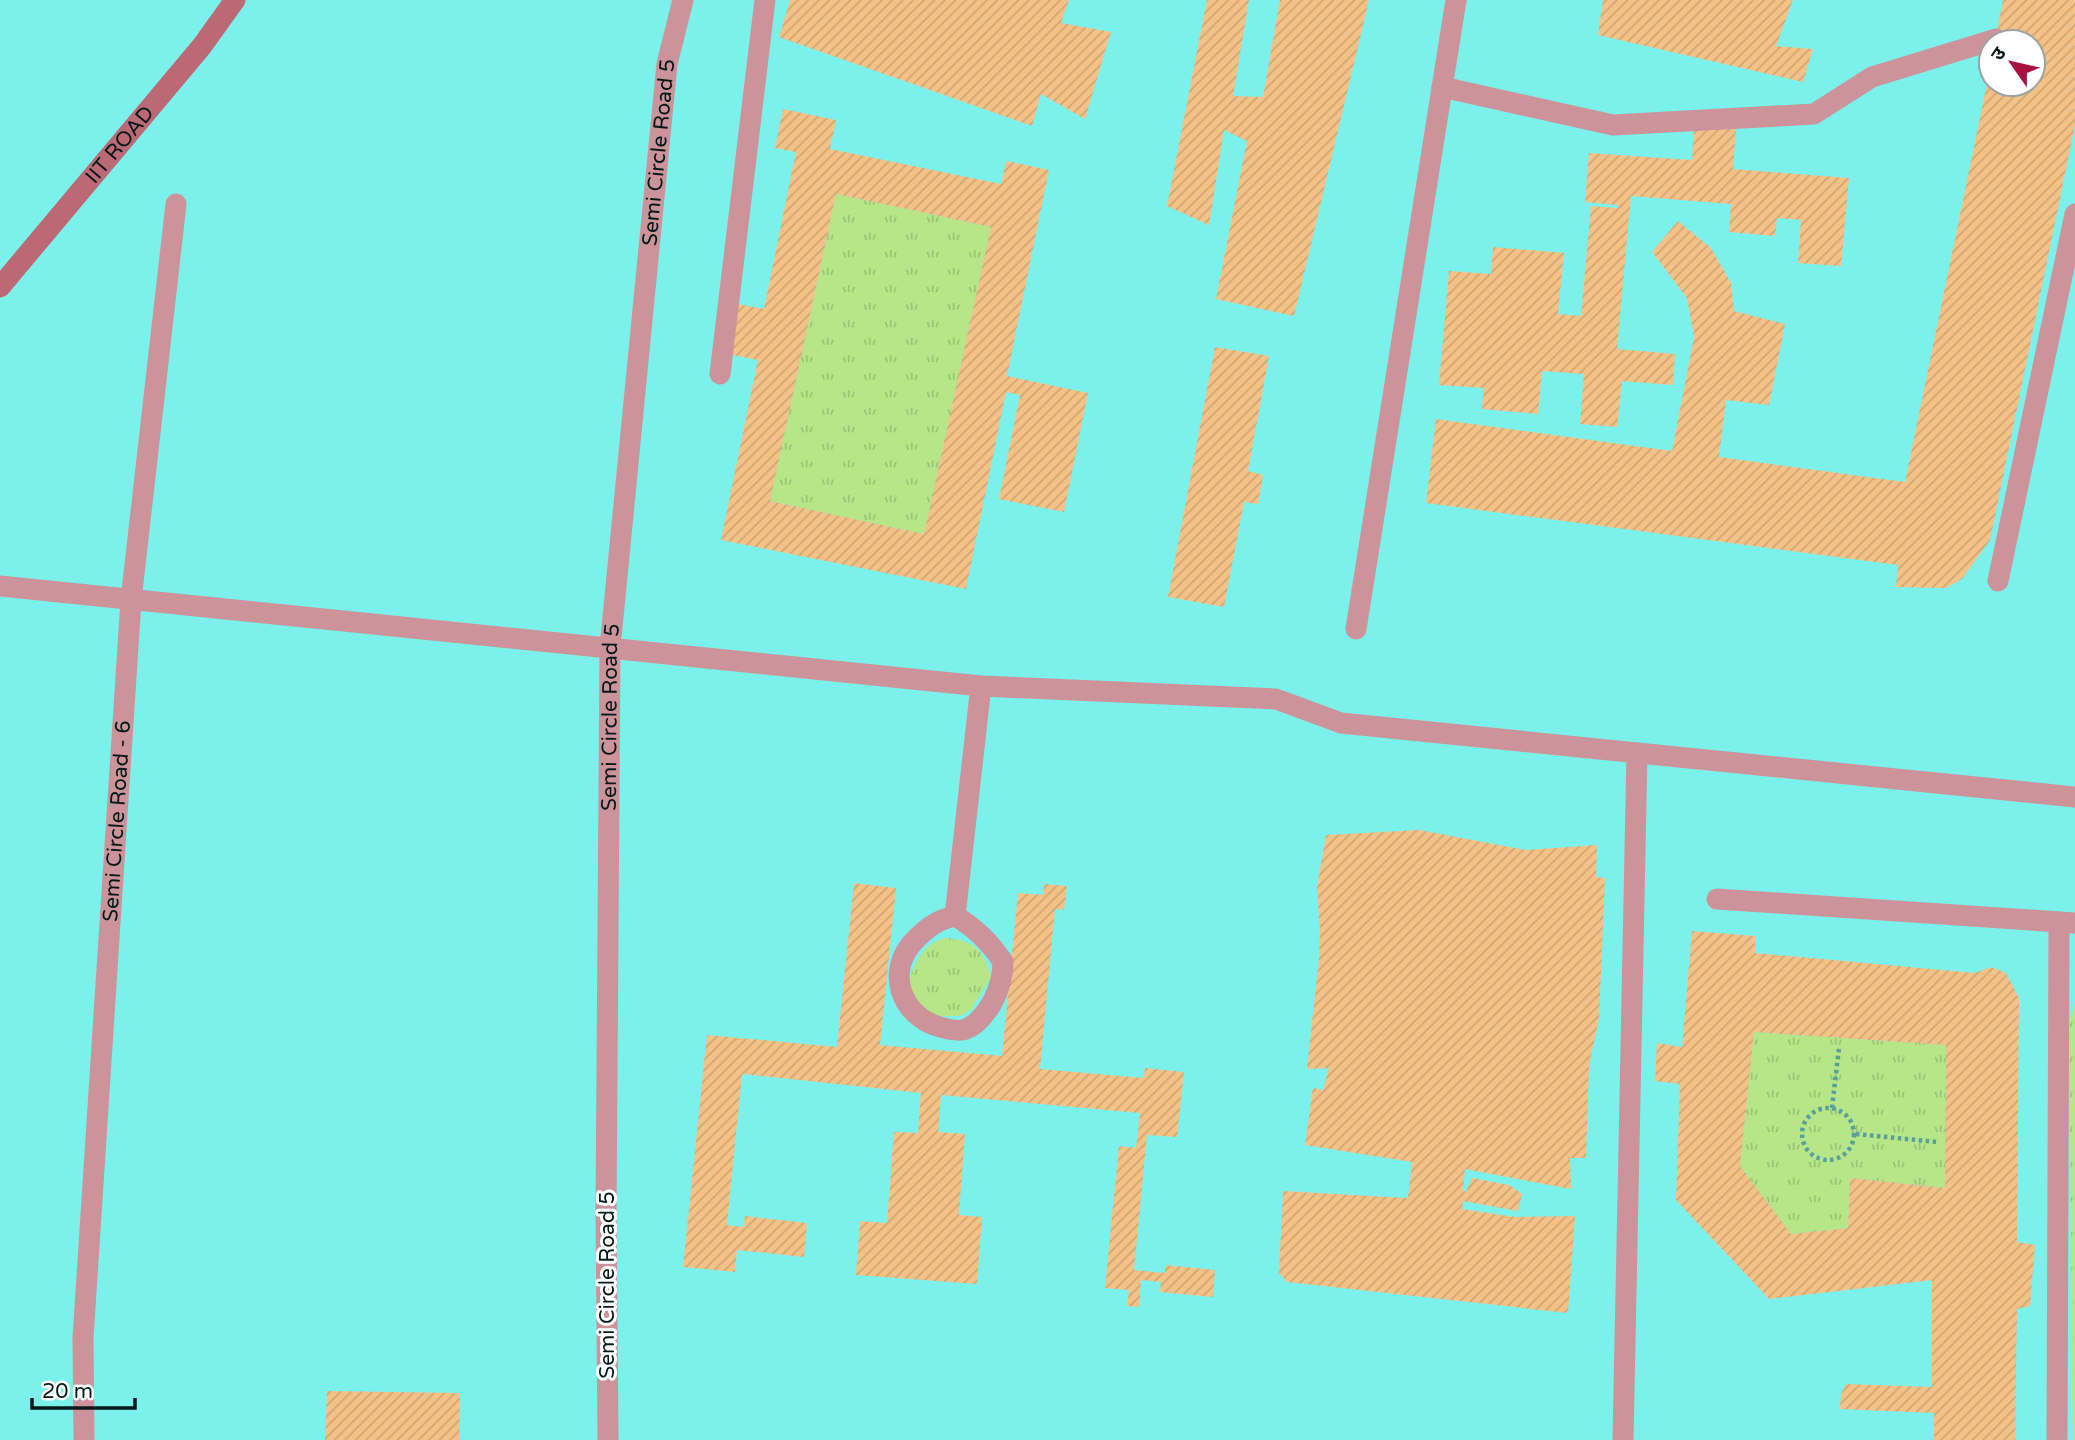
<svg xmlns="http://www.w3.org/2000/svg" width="2075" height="1440" viewBox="0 0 2075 1440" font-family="'Varela Round','Noto Sans Devanagari',sans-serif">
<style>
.built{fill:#7cf0ea;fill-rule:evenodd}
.grass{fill:url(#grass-tufts)}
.building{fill:url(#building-hatch);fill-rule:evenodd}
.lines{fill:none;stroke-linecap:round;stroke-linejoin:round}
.path{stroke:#59a09c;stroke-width:4.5;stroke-dasharray:3.5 3.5;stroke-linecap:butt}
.lane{stroke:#cd939a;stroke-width:21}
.street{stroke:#cd939a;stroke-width:21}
.secondary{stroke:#bc6976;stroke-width:21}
.labels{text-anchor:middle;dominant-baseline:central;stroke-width:6;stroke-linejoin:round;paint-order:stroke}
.street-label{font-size:21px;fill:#041a19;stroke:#fff}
</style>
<defs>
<pattern id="grass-tufts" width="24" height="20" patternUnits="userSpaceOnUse" patternTransform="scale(1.75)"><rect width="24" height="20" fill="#b6e687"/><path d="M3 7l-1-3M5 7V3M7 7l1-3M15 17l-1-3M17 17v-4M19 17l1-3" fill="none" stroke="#9bc574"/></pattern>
<pattern id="building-hatch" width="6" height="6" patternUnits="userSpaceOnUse" patternTransform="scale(1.75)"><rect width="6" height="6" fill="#f4c287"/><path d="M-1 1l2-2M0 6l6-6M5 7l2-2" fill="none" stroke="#d0a674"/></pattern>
</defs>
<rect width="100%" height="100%" fill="#93fbf5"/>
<!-- built -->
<path class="built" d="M 0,0 L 2075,0 L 2075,1440 L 0,1440 ZM 1991,42 L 2033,42 L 2033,84 L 1991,84 Z"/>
<!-- grass -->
<g class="grass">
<path d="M 836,194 L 991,227 L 924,534 L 770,501 Z"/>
<path d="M 946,938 C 975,941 983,949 991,977 L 971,1010 L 960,1016 L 931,1016 L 922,1009 L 908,985 C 914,963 923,943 946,938 Z"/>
<path d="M 2075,1006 L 2075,1440 L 2073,1440 L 2069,1020 Z"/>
<path d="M 1754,1032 L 1946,1045 L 1945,1188 L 1850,1178 L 1848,1228 L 1791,1234 L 1740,1166 Z"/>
</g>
<!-- building -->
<g class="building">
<path d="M 790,0 L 1069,0 L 1061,23 L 1111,32 L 1085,119 L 1041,94 L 1032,126 L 779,37 Z"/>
<path d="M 1207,0 L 1249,0 L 1233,96 L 1263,97 L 1280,0 L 1369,0 L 1294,316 L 1216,299 L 1247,141 L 1224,130 L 1209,225 L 1167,206 Z"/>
<path d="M 1603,0 L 1793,0 L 1776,46 L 1813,49 L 1803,82 L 1598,35 Z"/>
<path d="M 2003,0 L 2075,0 L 2075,125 L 1990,540 L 1962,579 L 1946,588 L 1896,587 L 1898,565 L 1426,503 L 1436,419 L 1672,451 L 1694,337 L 1687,298 L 1652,252 L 1678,221 L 1711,248 L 1731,283 L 1734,311 L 1785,324 L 1769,405 L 1726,400 L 1719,457 L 1905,482 L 1990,69 L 1991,84 L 2033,84 L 2033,42 L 1995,42 Z"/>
<path d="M 783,109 L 836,120 L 830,149 L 1001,184 L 1006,161 L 1049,170 L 1007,376 L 1088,393 L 1064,512 L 999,499 L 1020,395 L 1006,392 L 966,589 L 721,540 L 758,360 L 728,354 L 738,304 L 764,309 L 796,152 L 775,148 ZM 836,194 L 991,227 L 924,534 L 770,501 Z"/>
<path d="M 1694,125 L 1736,128 L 1733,169 L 1849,178 L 1841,266 L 1798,263 L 1801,220 L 1777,218 L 1775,236 L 1729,232 L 1731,204 L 1631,196 L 1617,349 L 1675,354 L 1673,385 L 1622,381 L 1617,427 L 1580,424 L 1584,374 L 1542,371 L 1538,414 L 1482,409 L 1484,388 L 1439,385 L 1449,271 L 1491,274 L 1493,247 L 1564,253 L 1558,314 L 1581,316 L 1591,206 L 1618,208 L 1618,205 L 1585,202 L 1589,153 L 1692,160 Z"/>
<path d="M 1215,347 L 1269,356 L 1248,471 L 1263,475 L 1258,504 L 1244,502 L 1224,607 L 1168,597 Z"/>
<path d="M 1419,830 L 1526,850 L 1597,845 L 1596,877 L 1605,878 L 1599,1018 L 1589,1066 L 1586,1158 L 1570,1158 L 1571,1189 L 1465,1169 L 1463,1190 L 1466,1192 L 1472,1178 L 1509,1185 L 1522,1194 L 1518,1211 L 1463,1201 L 1462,1209 L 1515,1217 L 1575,1216 L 1568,1313 L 1287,1282 L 1279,1273 L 1283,1191 L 1408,1198 L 1412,1162 L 1305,1145 L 1313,1088 L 1323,1090 L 1329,1068 L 1307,1069 L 1319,958 L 1320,933 L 1317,887 L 1326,835 Z"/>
<path d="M 854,883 L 896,888 L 880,1045 L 1002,1056 L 1018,893 L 1043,895 L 1044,884 L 1067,886 L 1064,910 L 1055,909 L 1040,1069 L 1144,1078 L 1145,1068 L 1184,1072 L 1177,1137 L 1147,1135 L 1134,1270 L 1165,1273 L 1165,1265 L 1215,1270 L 1213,1297 L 1160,1292 L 1161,1282 L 1141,1280 L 1139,1307 L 1127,1306 L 1129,1290 L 1105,1288 L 1119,1146 L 1136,1148 L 1140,1113 L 941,1095 L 938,1132 L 965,1134 L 959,1215 L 982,1217 L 977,1284 L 856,1275 L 860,1221 L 887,1223 L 894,1132 L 918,1133 L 921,1093 L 742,1074 L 727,1225 L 744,1227 L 745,1216 L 807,1223 L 804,1257 L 737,1250 L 735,1272 L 683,1267 L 707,1035 L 837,1047 Z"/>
<path d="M 1692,931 L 1755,936 L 1755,953 L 1975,973 L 1991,967 L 2006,973 L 2019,998 L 2017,1242 L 2035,1245 L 2030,1306 L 2017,1309 L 2015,1440 L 1934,1440 L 1934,1413 L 1840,1409 L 1841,1394 L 1846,1384 L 1932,1387 L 1932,1280 L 1769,1299 L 1676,1200 L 1680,1084 L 1655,1081 L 1657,1043 L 1682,1047 ZM 1754,1032 L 1946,1045 L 1945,1188 L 1850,1178 L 1848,1228 L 1791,1234 L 1740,1166 Z"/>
<path d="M 327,1391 L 460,1393 L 459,1440 L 325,1440 Z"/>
</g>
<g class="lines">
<!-- path -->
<g class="path">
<circle cx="1828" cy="1134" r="26"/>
<path d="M 1832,1108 L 1839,1048"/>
<path d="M 1856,1134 L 1937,1142"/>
</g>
<!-- lane -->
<g class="lane">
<path d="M 1442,87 L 1613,125 L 1814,114 L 1872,77 L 1996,39"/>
<path d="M 720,374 L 765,0"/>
<path d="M 1998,581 L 2075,214"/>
<path d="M 0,586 L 981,686 L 1276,699 L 1341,723 L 2075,797"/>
<path d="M 1356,629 L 1456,0"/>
<path d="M 1717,899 L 2075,923"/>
<path d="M 955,916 C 976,928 990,942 1003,962 C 1003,977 999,990 992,1003 C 986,1013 977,1025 966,1029 C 959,1032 947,1029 940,1027 C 900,1016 885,970 915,940 C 928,927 937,920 955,916 L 981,686"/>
<path id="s1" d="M 84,1440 L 83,1338 L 131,600 L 176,204"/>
<path id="s2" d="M 608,1440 L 606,1211 L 610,648 L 667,64 L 683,0"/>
<path d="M 2057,1440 L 2059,922"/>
</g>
<!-- street -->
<path class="street" d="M 1623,1440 L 1637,753"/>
<!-- secondary -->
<path class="secondary" id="s3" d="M 0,287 L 202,46 L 235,0"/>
</g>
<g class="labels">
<!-- street labels -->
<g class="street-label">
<text stroke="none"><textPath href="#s3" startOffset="186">IIT ROAD</textPath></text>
<text stroke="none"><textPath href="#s2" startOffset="1290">Semi Circle Road 5</textPath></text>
<text stroke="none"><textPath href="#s2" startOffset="723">Semi Circle Road 5</textPath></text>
<text stroke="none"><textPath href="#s1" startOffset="620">Semi Circle Road - 6</textPath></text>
<text transform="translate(607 1285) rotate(-90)">Semi Circle Road 5</text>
</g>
</g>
<!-- north arrow -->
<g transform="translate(2012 63) rotate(304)"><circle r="33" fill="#ffffff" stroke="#9ba3a3" stroke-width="2"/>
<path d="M0-5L12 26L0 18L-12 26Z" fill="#a81243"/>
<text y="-10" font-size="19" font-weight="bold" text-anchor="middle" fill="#041a19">उ</text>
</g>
<!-- scale -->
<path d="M32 1398v10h103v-10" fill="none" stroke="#041a19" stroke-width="3.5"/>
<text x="42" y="1398" font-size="21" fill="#041a19" stroke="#ffffff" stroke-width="5" paint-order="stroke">20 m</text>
</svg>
